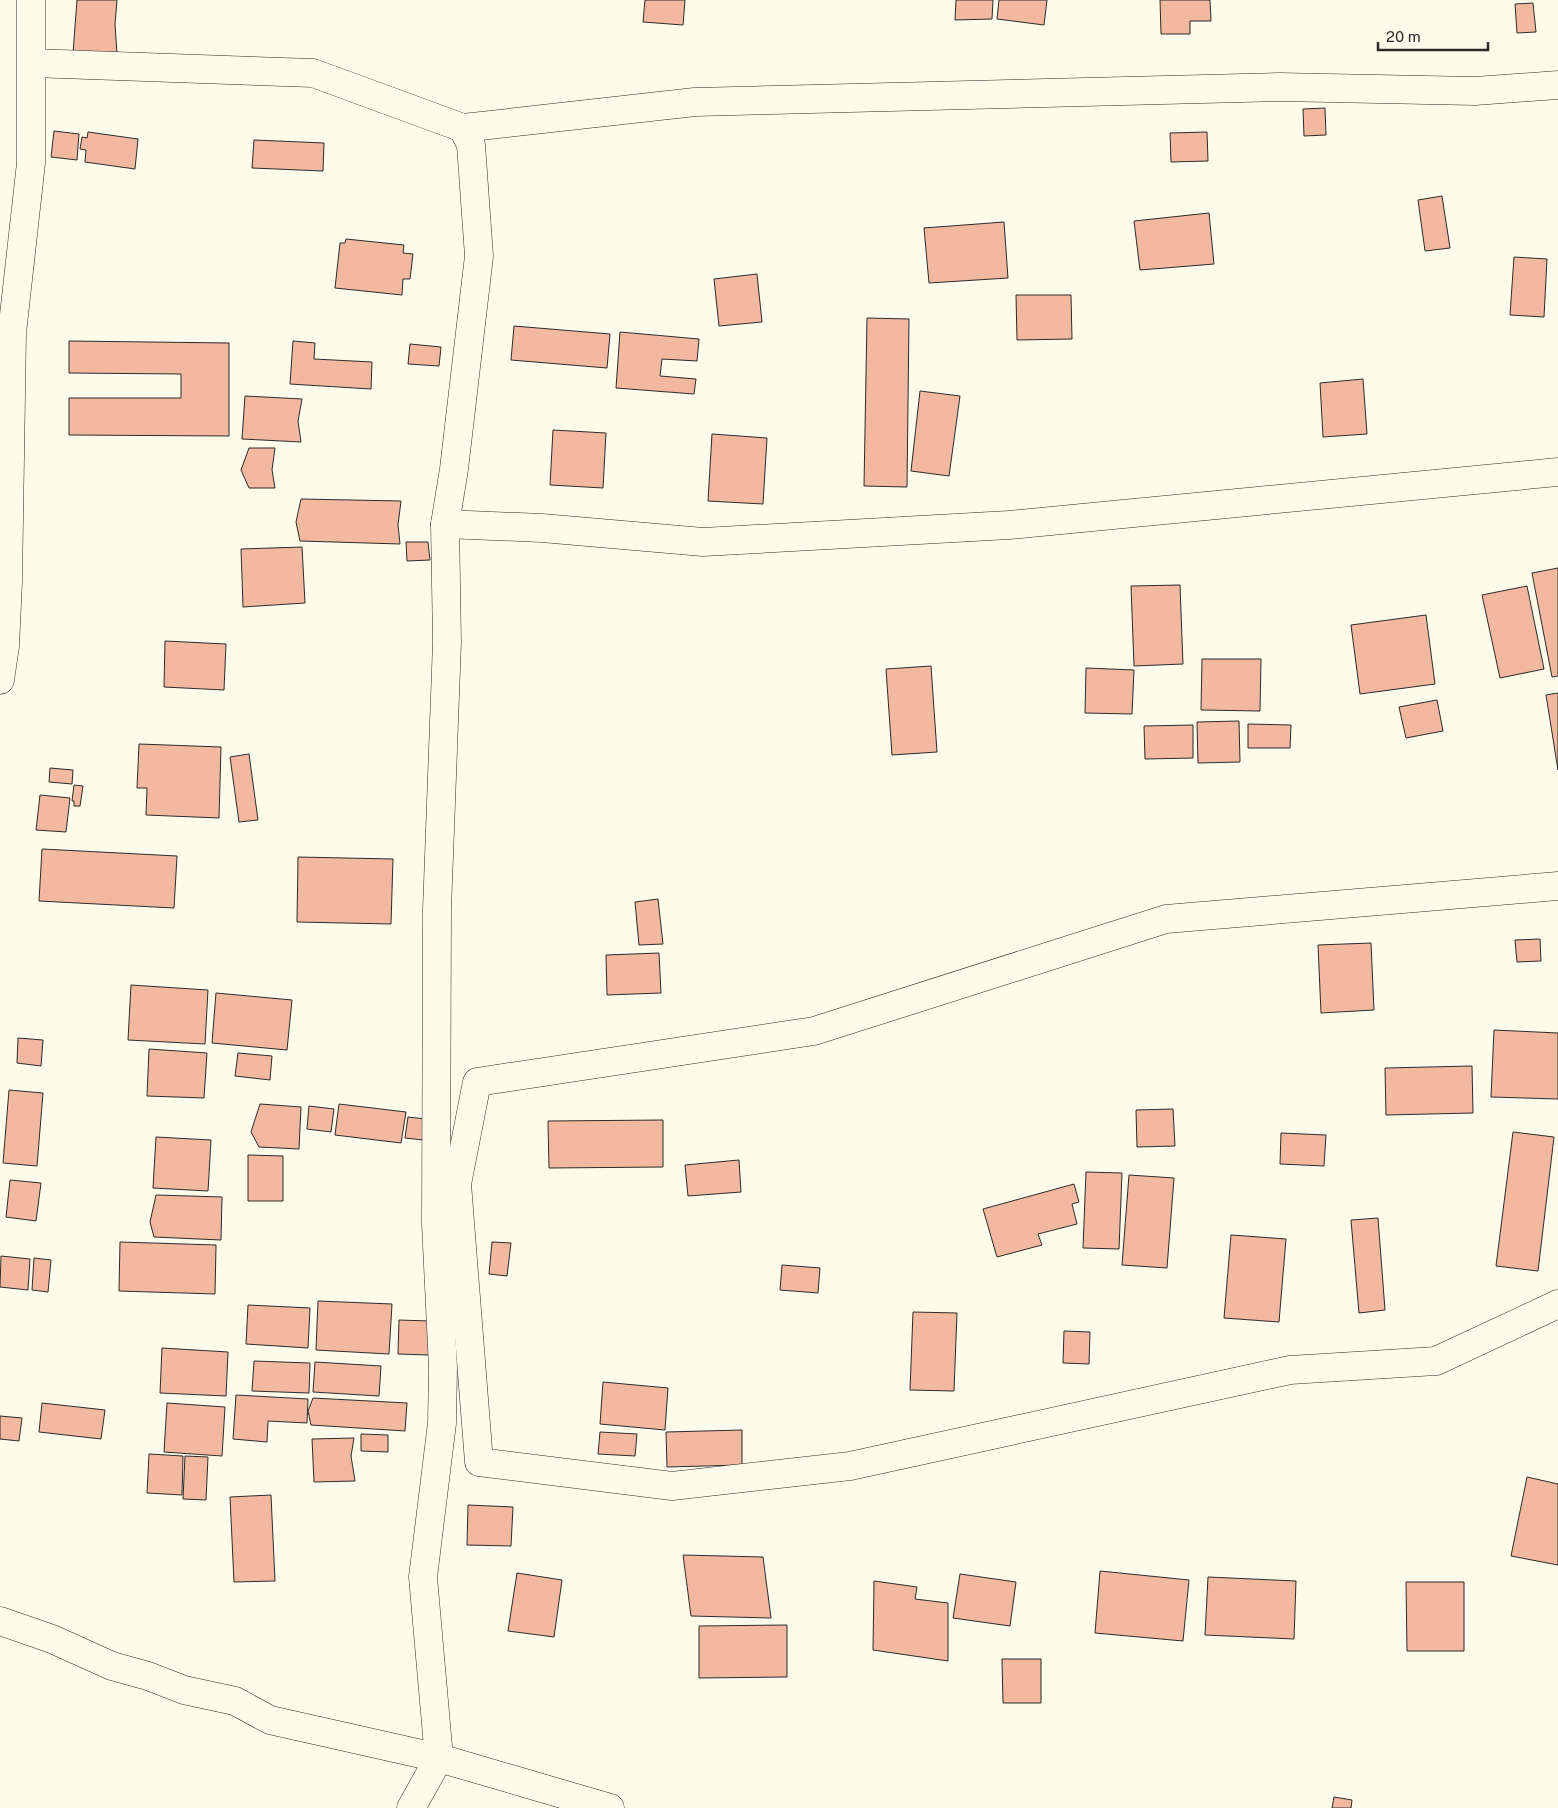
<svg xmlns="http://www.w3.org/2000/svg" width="1558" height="1808" viewBox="0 0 1558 1808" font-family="'Public Sans',sans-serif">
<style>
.building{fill:#f2b8a0;stroke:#2b2b2b}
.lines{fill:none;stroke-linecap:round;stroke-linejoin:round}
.street-casing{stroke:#2b2b2b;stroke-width:29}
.street{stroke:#fdfbea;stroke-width:28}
</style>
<rect width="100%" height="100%" fill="#fdfbea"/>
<!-- building -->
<g class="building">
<path d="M 77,0 L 117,0 L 115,24 L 117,54 L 73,53 Z"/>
<path d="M 645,0 L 685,0 L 683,25 L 643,22 Z"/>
<path d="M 956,0 L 993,0 L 992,19 L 955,20 Z"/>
<path d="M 999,0 L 1047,0 L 1044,25 L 997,19 Z"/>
<path d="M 1160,0 L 1210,0 L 1211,21 L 1190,21 L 1190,34 L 1161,34 Z"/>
<path d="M 1533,3 L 1536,32 L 1517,33 L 1515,4 Z"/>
<path d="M 1325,108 L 1326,135 L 1304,136 L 1303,109 Z"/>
<path d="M 54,131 L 79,134 L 77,160 L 51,157 Z"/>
<path d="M 88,132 L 138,139 L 135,169 L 85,162 L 86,150 L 80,149 L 82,137 L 87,138 Z"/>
<path d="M 1207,132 L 1208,161 L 1171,162 L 1170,133 Z"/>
<path d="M 254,140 L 324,143 L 323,171 L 252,168 Z"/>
<path d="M 1442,196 L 1450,248 L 1425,251 L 1418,200 Z"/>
<path d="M 1209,213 L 1214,264 L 1140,270 L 1134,221 Z"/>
<path d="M 1004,222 L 1008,278 L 929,283 L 924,228 Z"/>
<path d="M 346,239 L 404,245 L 403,253 L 413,254 L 410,279 L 403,279 L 402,295 L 335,288 L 340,243 L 345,243 Z"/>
<path d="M 1514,257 L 1547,259 L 1544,317 L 1510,315 Z"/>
<path d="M 757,274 L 762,322 L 719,326 L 714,279 Z"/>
<path d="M 1016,295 L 1071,295 L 1072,339 L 1017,340 Z"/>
<path d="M 867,318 L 909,319 L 907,487 L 864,486 Z"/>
<path d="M 514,326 L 610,334 L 607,368 L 511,360 Z"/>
<path d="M 620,332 L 699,339 L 697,361 L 662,359 L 660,376 L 696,379 L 694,394 L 616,388 Z"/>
<path d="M 69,341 L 229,343 L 229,436 L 69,435 L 69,398 L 181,398 L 181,374 L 69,373 Z"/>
<path d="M 293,341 L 315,343 L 314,359 L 372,362 L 371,389 L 290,384 Z"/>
<path d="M 410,344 L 441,347 L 439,366 L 408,364 Z"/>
<path d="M 1363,379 L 1367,434 L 1323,437 L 1320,383 Z"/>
<path d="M 920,391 L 960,396 L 949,476 L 911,471 Z"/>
<path d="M 245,396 L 302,399 L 298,421 L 301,442 L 242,439 Z"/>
<path d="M 553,430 L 606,433 L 603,488 L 550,485 Z"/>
<path d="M 712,434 L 767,438 L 763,504 L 708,501 Z"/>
<path d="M 249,448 L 275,448 L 272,470 L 275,488 L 249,488 L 241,470 Z"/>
<path d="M 301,499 L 401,501 L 398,525 L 400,544 L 300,541 L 296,522 Z"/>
<path d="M 406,542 L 428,542 L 430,560 L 407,561 Z"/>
<path d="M 302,547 L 305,603 L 243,607 L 241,549 Z"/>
<path d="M 1558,568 L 1558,676 L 1552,677 L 1532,573 Z"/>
<path d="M 1180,585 L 1183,664 L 1134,666 L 1131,586 Z"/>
<path d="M 1527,586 L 1544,669 L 1500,678 L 1482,595 Z"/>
<path d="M 1426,615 L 1435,684 L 1360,694 L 1351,625 Z"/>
<path d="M 165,641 L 226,644 L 224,690 L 164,687 Z"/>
<path d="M 1202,659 L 1261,659 L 1260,711 L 1201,710 Z"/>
<path d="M 931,666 L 937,752 L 892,755 L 886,669 Z"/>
<path d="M 1086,668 L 1134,670 L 1132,714 L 1085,713 Z"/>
<path d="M 1558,693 L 1558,770 L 1546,695 Z"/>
<path d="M 1437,700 L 1443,731 L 1406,738 L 1399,707 Z"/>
<path d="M 1239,721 L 1240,762 L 1198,763 L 1197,722 Z"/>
<path d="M 1248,724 L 1291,725 L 1290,748 L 1248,748 Z"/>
<path d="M 1193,725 L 1193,758 L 1145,759 L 1144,726 Z"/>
<path d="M 139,744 L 221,747 L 219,818 L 146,815 L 147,788 L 137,788 Z"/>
<path d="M 249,754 L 258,820 L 239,822 L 230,757 Z"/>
<path d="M 50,768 L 73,770 L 72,784 L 49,782 Z"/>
<path d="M 74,785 L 83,786 L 80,806 L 74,806 L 74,801 L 72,801 Z"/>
<path d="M 40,795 L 70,798 L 66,832 L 36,830 Z"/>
<path d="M 42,849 L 177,856 L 174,908 L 39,901 Z"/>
<path d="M 298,857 L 393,859 L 391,924 L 297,922 Z"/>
<path d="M 658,899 L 663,944 L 639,945 L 635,902 Z"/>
<path d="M 1540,939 L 1541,961 L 1517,962 L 1515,940 Z"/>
<path d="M 1371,943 L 1374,1010 L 1321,1013 L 1318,945 Z"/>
<path d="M 659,953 L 661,993 L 607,995 L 606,955 Z"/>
<path d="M 131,985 L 208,990 L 205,1044 L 128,1040 Z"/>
<path d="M 216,993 L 292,1000 L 287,1050 L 212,1043 Z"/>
<path d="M 1494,1030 L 1558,1033 L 1558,1099 L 1491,1097 Z"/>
<path d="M 18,1038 L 43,1040 L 41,1066 L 17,1063 Z"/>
<path d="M 149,1049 L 207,1053 L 204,1098 L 147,1096 Z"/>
<path d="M 238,1053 L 272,1056 L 270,1080 L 235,1076 Z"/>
<path d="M 1472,1066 L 1473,1113 L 1386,1115 L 1385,1068 Z"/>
<path d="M 9,1090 L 43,1093 L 37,1166 L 3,1163 Z"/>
<path d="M 260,1104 L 301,1107 L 299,1149 L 259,1147 L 251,1132 Z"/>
<path d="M 339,1104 L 406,1112 L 401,1143 L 335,1135 Z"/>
<path d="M 309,1106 L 334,1109 L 331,1132 L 307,1129 Z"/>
<path d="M 1173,1109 L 1175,1146 L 1137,1147 L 1136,1110 Z"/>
<path d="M 408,1117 L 426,1119 L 423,1140 L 405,1138 Z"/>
<path d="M 663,1120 L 663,1167 L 549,1168 L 548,1121 Z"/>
<path d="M 1513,1132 L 1554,1137 L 1538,1271 L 1496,1266 Z"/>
<path d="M 1281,1133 L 1326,1135 L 1324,1166 L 1280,1164 Z"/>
<path d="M 156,1137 L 211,1140 L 208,1191 L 153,1188 Z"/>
<path d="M 248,1155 L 283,1156 L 283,1201 L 248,1201 Z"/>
<path d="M 739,1160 L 741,1192 L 688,1196 L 685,1165 Z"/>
<path d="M 1086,1172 L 1122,1173 L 1119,1249 L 1083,1248 Z"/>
<path d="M 1129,1175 L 1174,1178 L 1167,1268 L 1122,1265 Z"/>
<path d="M 10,1180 L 41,1183 L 36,1221 L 6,1217 Z"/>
<path d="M 1074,1184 L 1079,1202 L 1072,1204 L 1077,1224 L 1038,1234 L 1042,1245 L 997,1257 L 983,1209 Z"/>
<path d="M 156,1195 L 222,1197 L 221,1240 L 154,1237 L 150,1222 Z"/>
<path d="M 1378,1218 L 1385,1310 L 1359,1313 L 1351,1220 Z"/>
<path d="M 1231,1235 L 1286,1239 L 1279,1322 L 1224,1318 Z"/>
<path d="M 120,1242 L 216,1245 L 215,1294 L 119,1291 Z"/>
<path d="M 492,1242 L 511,1243 L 507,1276 L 489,1274 Z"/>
<path d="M 1,1256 L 30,1259 L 28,1290 L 0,1287 Z"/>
<path d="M 34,1258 L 51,1260 L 48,1292 L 32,1290 Z"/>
<path d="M 782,1265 L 820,1268 L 818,1293 L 780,1290 Z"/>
<path d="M 318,1301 L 392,1304 L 389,1354 L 316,1350 Z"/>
<path d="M 248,1305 L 310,1308 L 308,1348 L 246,1344 Z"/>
<path d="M 913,1312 L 957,1313 L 954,1391 L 910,1390 Z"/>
<path d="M 399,1320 L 430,1321 L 429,1355 L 398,1354 Z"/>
<path d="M 1064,1331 L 1090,1332 L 1089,1364 L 1063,1363 Z"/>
<path d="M 162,1348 L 228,1352 L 226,1396 L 160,1393 Z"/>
<path d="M 254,1361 L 310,1363 L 309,1393 L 252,1391 Z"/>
<path d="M 315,1362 L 381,1366 L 379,1396 L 313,1392 Z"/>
<path d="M 603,1382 L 668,1388 L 665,1430 L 600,1424 Z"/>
<path d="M 236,1395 L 308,1399 L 307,1423 L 268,1421 L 267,1442 L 233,1439 Z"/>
<path d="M 313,1398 L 407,1403 L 405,1431 L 311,1425 L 308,1411 Z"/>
<path d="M 42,1403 L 105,1410 L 101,1439 L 39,1432 Z"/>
<path d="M 167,1403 L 225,1407 L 222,1456 L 164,1452 Z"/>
<path d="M 0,1416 L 22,1418 L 19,1441 L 0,1439 Z"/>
<path d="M 742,1430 L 742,1465 L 667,1467 L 666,1432 Z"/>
<path d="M 600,1432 L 637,1434 L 635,1456 L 598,1454 Z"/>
<path d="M 361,1434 L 388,1435 L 388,1452 L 361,1451 Z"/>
<path d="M 354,1438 L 351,1456 L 355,1481 L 314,1482 L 312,1439 Z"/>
<path d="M 149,1454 L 183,1456 L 182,1495 L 147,1493 Z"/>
<path d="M 185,1456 L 208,1457 L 206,1500 L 183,1499 Z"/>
<path d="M 1527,1477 L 1558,1484 L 1558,1565 L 1511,1556 Z"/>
<path d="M 271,1495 L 275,1581 L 234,1582 L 230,1497 Z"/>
<path d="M 468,1505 L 513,1507 L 511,1546 L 467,1545 Z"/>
<path d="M 683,1555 L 763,1557 L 771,1618 L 691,1616 Z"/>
<path d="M 1100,1571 L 1189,1580 L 1183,1641 L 1095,1633 Z"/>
<path d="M 517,1573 L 562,1580 L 554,1637 L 508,1631 Z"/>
<path d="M 960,1574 L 1016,1582 L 1010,1626 L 953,1618 Z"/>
<path d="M 1208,1577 L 1296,1581 L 1294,1639 L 1205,1635 Z"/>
<path d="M 874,1581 L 917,1587 L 915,1599 L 948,1603 L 948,1661 L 873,1650 Z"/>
<path d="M 1406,1582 L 1464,1582 L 1464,1651 L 1407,1651 Z"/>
<path d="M 787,1625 L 787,1677 L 699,1678 L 699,1626 Z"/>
<path d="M 1002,1659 L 1041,1659 L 1041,1703 L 1003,1703 Z"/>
<path d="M 1334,1797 L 1352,1800 L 1351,1808 L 1332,1808 Z"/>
</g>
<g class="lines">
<!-- street casing -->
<g class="street-casing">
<g id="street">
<path d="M 32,63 L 313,73 L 463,128 L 695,102 L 1279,87 L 1475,91 L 1558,85"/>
<path d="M 445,524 L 542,528 L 703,542 L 1009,525 L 1558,472"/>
<path d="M 0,680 L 5,646 L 8,582 L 12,333 L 31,163 L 31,0"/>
<path d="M 1558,886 L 1166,919 L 814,1031 L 477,1082 L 457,1184 L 479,1462 L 672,1486 L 850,1466 L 1290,1370 L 1436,1361 L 1558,1304"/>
<path d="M 0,1621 L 52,1639 L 112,1666 L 148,1676 L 184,1690 L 235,1701 L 270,1720 L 439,1758 L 610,1808"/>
<path d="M 411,1808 L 439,1758 L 423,1577 L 442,1423 L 443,1368 L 436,1224 L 437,910 L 447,642 L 445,524 L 454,469 L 479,256 L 471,145 L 463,128"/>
</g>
</g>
<!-- street -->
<use href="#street" class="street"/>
</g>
<!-- scale -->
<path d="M1378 42v8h110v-8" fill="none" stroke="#2b2b2b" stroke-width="2.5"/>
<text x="1386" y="42" font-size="15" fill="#2b2b2b" stroke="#fdfbea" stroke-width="4" paint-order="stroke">20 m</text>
</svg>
